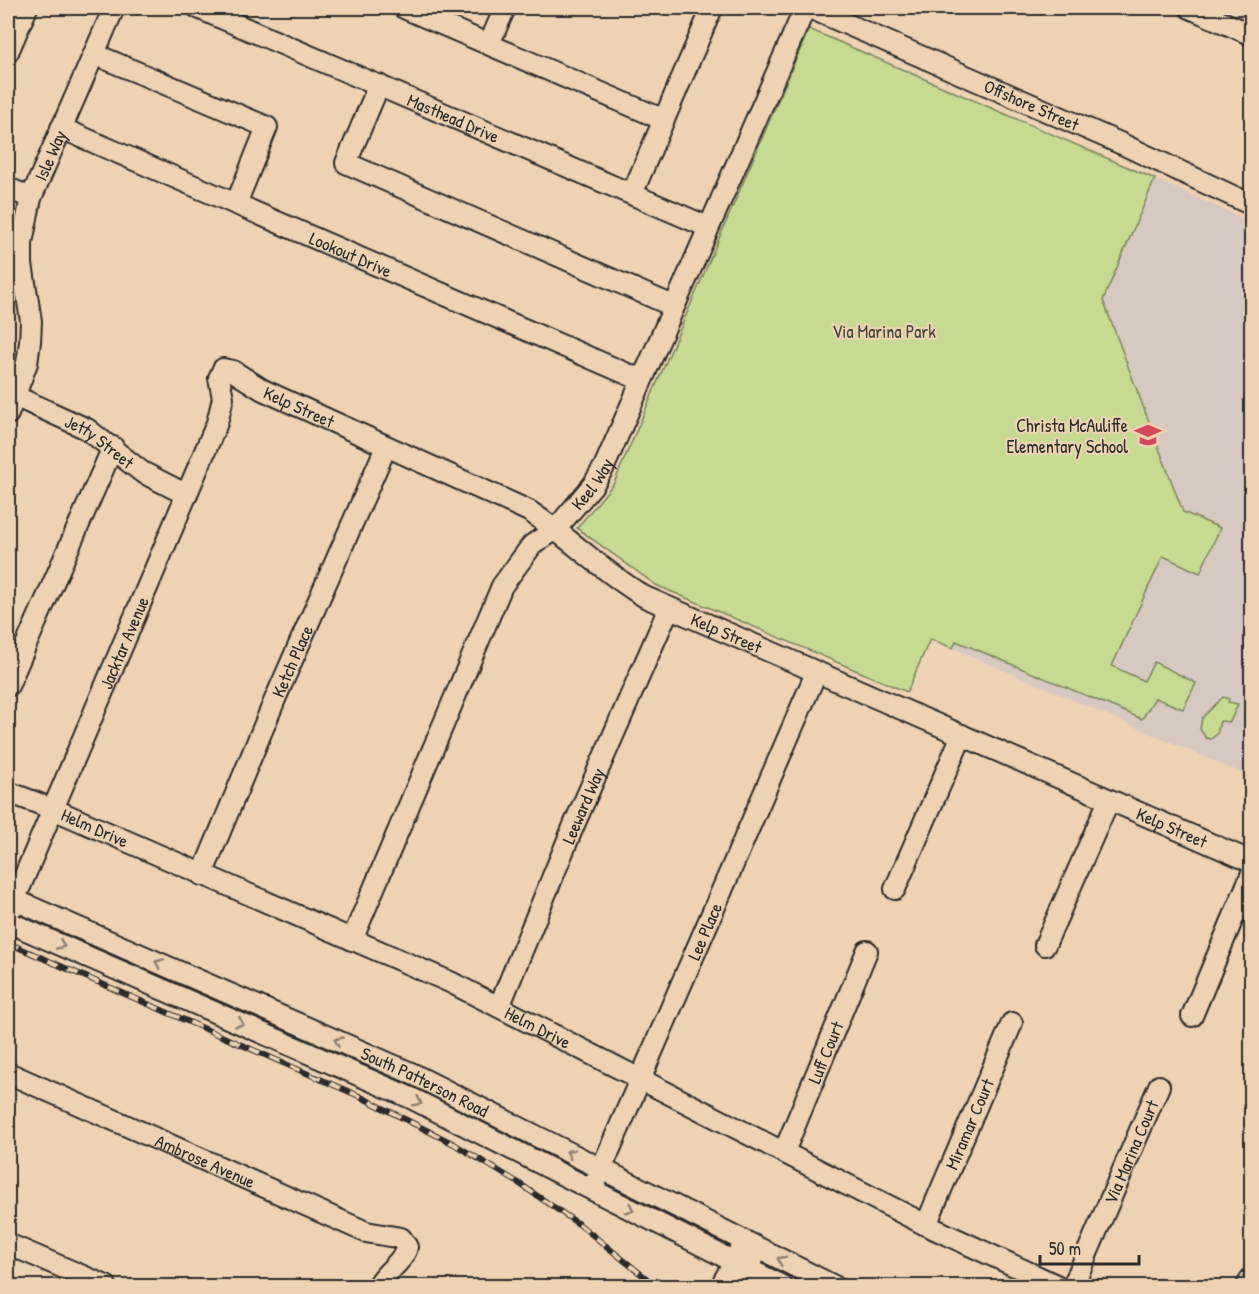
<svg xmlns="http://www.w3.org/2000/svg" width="1259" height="1294" viewBox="0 0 1259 1294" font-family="'Patrick Hand',sans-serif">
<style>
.built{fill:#d8c8c2}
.green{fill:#c6db91;stroke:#78835e;stroke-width:1.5}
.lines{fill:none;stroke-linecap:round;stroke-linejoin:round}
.minor-casing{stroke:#2b2b2b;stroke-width:24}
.minor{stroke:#edd2b4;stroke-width:20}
.rail-casing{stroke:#2b2b2b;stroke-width:6}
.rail{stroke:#edd2b4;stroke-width:4;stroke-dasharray:11;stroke-linecap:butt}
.oneway{stroke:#8c7e70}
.labels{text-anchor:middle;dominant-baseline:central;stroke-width:4.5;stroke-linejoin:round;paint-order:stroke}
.street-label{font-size:18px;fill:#2b2b2b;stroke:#edd2b4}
.park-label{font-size:18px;fill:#42453a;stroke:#edd2b4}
.poi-label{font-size:18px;fill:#2b2b2b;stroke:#edd2b4;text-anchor:end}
</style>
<rect width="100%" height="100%" fill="#edd2b4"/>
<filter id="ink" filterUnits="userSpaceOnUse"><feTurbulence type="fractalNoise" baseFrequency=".0167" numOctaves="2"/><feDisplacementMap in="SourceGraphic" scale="12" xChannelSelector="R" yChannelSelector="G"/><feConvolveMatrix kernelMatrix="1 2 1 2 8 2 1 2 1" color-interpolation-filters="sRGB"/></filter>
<g filter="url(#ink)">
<!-- built -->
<path class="built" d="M 1155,179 L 1251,222 L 1251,777 L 953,648 Z"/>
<!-- green -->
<g class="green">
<path d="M 809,29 L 1155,179 L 1103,300 L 1183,512 L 1220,528 L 1200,573 L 1163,556 L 1112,666 L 1144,681 L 1154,662 L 1196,683 L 1183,709 L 1155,698 L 1142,719 L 956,641 L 953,648 L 930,639 L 907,692 L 656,585 L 577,528 L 614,483 Z"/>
<path d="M 1223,697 L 1229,699 L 1228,702 L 1238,704 L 1230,722 L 1220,721 L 1217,734 L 1211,739 L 1206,738 L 1200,729 L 1202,718 Z"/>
</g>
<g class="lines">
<!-- minor casing -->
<g class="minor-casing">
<g id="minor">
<path id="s1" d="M 198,8 L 708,227"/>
<path d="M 404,8 L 662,119"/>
<path id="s2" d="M 810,8 L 1122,144 L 1252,205"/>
<path d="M 1190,8 L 1252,35"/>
<path d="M 489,44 L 505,8"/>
<path d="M 8,52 L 27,8"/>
<path d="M 94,54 L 267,127 L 236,204"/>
<path d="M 379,85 L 346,163 L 673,306"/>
<path id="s3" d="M 61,128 L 641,380"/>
<path d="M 8,188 L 31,198"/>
<path d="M 632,194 L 712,8"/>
<path id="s4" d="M 8,393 L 87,429 L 142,472 L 187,495"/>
<path id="s5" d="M 8,414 L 27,363 L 30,342 L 31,321 L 22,264 L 22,243 L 31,198 L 114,8"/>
<path d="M 8,686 L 113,447"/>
<path id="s6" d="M 8,792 L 53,809 L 450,982 L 926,1225 L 1058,1286"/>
<path id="s7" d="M 202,875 L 276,697 L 386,447"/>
<path d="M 895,889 L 962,735"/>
<path id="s8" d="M 8,897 L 411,1073 L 834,1286"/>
<path id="s9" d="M 8,915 L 217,423 L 223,398 L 219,378 L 223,369 L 233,371 L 263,390 L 529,511 C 570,538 603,572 645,597 L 1252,862"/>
<path d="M 8,922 L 411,1098 L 782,1286"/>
<path id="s10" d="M 352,940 L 502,586 L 532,545 L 556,529 L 593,485 L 604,467 L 805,8"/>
<path d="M 1045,945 L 1109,800"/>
<path id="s11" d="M 499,1007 L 574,825 L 669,608"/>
<path d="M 1192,1016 L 1252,873"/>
<path id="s12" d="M 8,1073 L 366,1232 L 401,1238 L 407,1247 C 403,1263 385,1271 378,1286"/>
<path id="s13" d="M 784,1152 L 867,951"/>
<path id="s14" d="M 597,1179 L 816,673"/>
<path id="s15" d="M 926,1225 L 1012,1023"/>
<path d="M 8,1244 L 106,1286"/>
<path d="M 721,1286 L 739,1252"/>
<path d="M 739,1286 L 754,1257"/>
<path id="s16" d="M 1073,1286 L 1159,1086"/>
<path d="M 1247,1286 L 1252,1277"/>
</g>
</g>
<!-- minor -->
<use href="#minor" class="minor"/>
<!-- rail casing -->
<g class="rail-casing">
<path id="rail" d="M 8,943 L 359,1096 L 454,1144 L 517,1182 L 580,1225 L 656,1286"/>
</g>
<!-- rail -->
<use href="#rail" class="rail"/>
</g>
<!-- one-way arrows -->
<defs><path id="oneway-chevron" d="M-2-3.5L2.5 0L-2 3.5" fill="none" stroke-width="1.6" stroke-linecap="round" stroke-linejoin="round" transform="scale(1.5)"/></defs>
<g class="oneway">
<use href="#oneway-chevron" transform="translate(61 945) rotate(24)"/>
<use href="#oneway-chevron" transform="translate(159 963) rotate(-156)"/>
<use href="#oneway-chevron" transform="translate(240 1023) rotate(24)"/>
<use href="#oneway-chevron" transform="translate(338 1041) rotate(-156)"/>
<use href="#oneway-chevron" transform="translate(418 1102) rotate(26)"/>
<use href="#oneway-chevron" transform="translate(570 1153) rotate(-153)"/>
<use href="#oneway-chevron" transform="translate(630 1209) rotate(27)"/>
<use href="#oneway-chevron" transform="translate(781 1260) rotate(-153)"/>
</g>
</g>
<!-- icons -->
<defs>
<g id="school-bare" transform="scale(2.07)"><path d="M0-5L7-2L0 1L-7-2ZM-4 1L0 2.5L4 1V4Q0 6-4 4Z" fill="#d1495b" stroke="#edd2b4" stroke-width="2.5" paint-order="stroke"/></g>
</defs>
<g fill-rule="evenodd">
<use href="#school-bare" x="1148" y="435"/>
</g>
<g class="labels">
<!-- street labels -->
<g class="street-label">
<text stroke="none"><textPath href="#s2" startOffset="242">Offshore Street</textPath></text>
<text stroke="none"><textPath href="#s1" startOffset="278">Masthead Drive</textPath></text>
<text stroke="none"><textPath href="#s5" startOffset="268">Isle Way</textPath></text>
<text stroke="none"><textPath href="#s3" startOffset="316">Lookout Drive</textPath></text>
<text stroke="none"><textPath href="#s9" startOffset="676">Kelp Street</textPath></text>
<text stroke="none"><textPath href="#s4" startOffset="104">Jetty Street</textPath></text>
<text stroke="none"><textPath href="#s10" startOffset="522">Keel Way</textPath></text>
<text stroke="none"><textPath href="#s9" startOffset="1162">Kelp Street</textPath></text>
<text stroke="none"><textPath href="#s9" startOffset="296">Jacktar Avenue</textPath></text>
<text stroke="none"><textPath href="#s7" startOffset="232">Ketch Place</textPath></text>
<text stroke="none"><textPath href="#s11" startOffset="218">Leeward Way</textPath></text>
<text stroke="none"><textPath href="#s9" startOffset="1648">Kelp Street</textPath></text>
<text stroke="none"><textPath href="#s6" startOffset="94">Helm Drive</textPath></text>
<text stroke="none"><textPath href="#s14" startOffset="270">Lee Place</textPath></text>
<text stroke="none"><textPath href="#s6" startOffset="580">Helm Drive</textPath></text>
<text stroke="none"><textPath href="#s13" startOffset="108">Luff Court</textPath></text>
<text stroke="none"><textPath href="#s8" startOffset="456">South Patterson Road</textPath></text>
<text stroke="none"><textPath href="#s15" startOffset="110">Miramar Court</textPath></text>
<text stroke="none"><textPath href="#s16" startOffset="146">Via Marina Court</textPath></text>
<text stroke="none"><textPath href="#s12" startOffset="216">Ambrose Avenue</textPath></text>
</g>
<!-- park labels -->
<g class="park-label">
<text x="884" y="331">Via Marina Park</text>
</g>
<!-- poi labels -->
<g class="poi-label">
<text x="1128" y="425">Christa McAuliffe<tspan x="1128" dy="21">Elementary School</tspan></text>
</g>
</g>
<!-- margin -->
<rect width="1259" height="1294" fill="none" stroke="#edd2b4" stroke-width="30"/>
<rect x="15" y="15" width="1229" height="1264" fill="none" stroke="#2b2b2b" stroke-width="2" filter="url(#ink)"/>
<!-- scale -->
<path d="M1040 1255v9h99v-9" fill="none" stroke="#2b2b2b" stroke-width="3"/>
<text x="1049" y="1255" font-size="18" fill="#2b2b2b" stroke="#edd2b4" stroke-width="4.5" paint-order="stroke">50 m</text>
</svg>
